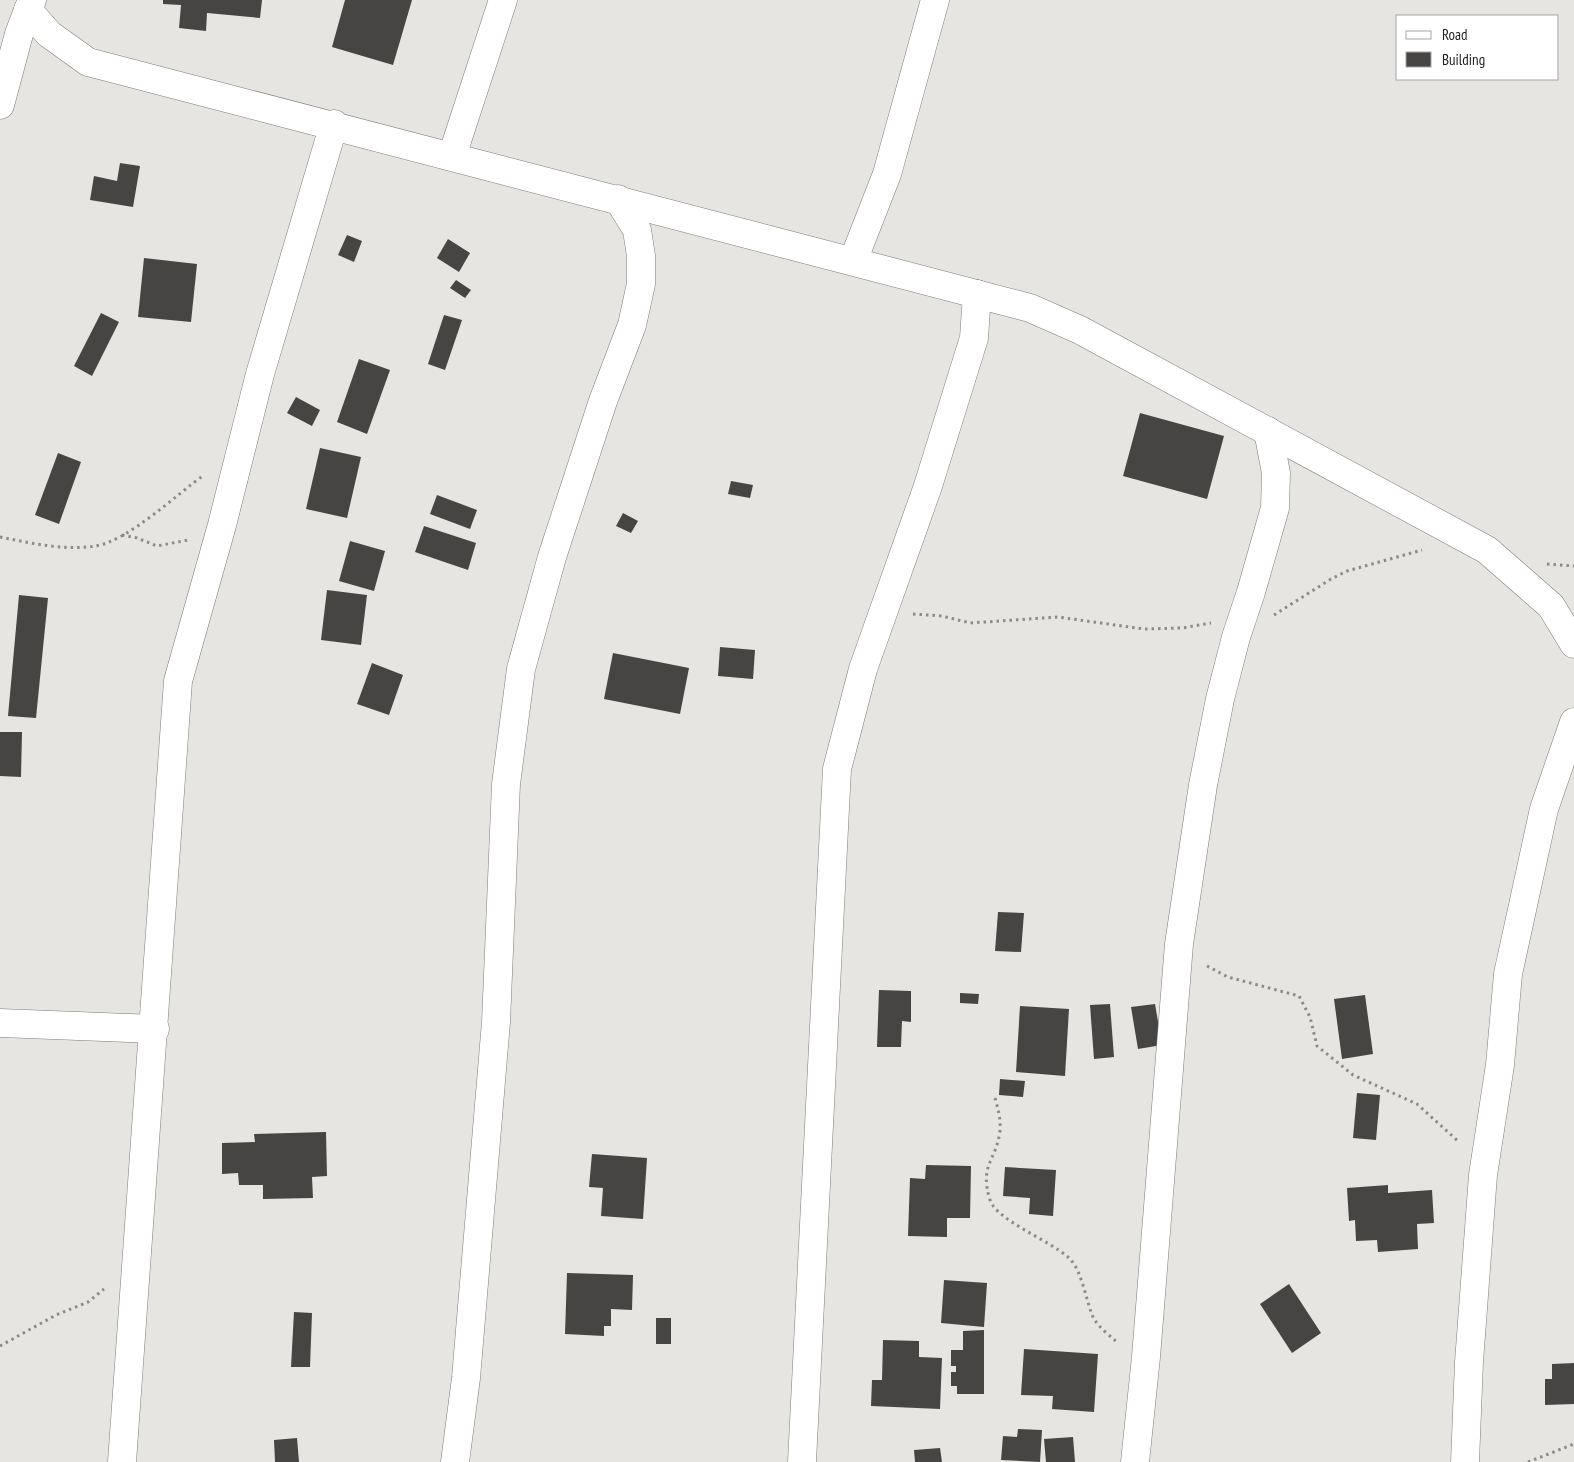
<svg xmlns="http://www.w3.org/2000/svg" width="1574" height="1462" viewBox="0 0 1574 1462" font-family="'PT Sans Narrow',sans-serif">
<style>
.building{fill:#474543}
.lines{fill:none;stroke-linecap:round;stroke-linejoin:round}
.street-casing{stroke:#7e7c79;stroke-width:29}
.path{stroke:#8c8b89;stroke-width:3;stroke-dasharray:2.5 4;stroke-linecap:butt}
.street{stroke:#fff;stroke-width:28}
</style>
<rect width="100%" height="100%" fill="#e7e5e2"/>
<!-- building -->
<g class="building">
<path d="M 163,0 L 262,0 L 260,18 L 207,13 L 206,31 L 179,28 L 181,5 L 163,4 Z"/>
<path d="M 345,0 L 412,0 L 393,65 L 332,47 Z"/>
<path d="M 120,163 L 140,166 L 133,207 L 90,200 L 94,176 L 117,181 Z"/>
<path d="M 347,235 L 362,241 L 354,262 L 338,255 Z"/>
<path d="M 448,239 L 470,253 L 459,272 L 437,258 Z"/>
<path d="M 144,258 L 197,264 L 191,322 L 138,317 Z"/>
<path d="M 456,280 L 471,290 L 465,298 L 450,288 Z"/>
<path d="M 101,313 L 119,322 L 92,376 L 74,366 Z"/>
<path d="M 444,315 L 462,320 L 445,370 L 428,364 Z"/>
<path d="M 359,359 L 390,370 L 367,434 L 337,422 Z"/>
<path d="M 296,397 L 320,410 L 312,426 L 287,413 Z"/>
<path d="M 1140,413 L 1224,436 L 1207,499 L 1123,476 Z"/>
<path d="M 320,448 L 361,457 L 347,518 L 306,509 Z"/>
<path d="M 58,453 L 81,462 L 59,524 L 35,515 Z"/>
<path d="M 731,481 L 753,485 L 750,498 L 728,494 Z"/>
<path d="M 437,495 L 477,510 L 470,529 L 430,514 Z"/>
<path d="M 623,513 L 638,521 L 631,533 L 616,526 Z"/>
<path d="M 424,526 L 476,543 L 468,570 L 415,552 Z"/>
<path d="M 350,541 L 385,551 L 374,591 L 339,581 Z"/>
<path d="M 327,590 L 367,595 L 361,645 L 321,640 Z"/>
<path d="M 19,595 L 48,598 L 36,718 L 8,716 Z"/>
<path d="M 720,647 L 755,650 L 753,679 L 718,676 Z"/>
<path d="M 613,653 L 689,668 L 680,714 L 604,699 Z"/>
<path d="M 372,663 L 403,675 L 389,715 L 357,704 Z"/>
<path d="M 0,732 L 22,732 L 21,777 L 0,776 Z"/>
<path d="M 998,912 L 1024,913 L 1021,952 L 995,951 Z"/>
<path d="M 879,990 L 911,991 L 911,1022 L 902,1021 L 901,1047 L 877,1047 Z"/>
<path d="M 960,993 L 979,994 L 978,1004 L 960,1003 Z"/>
<path d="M 1365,995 L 1373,1054 L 1342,1059 L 1334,999 Z"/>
<path d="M 1110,1004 L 1114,1057 L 1094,1059 L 1090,1005 Z"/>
<path d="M 1155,1004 L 1162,1045 L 1138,1049 L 1131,1007 Z"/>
<path d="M 1020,1006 L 1069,1009 L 1065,1076 L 1016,1072 Z"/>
<path d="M 1000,1079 L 1025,1081 L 1023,1097 L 999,1095 Z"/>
<path d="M 1357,1093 L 1380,1095 L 1376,1140 L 1353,1138 Z"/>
<path d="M 326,1132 L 327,1176 L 312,1177 L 313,1198 L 263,1199 L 263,1185 L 239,1185 L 238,1173 L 222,1174 L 222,1143 L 255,1142 L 254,1134 Z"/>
<path d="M 592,1154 L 647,1158 L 643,1219 L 601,1216 L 603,1188 L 589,1187 Z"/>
<path d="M 926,1165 L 971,1166 L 970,1218 L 947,1218 L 947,1237 L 908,1236 L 910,1178 L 925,1179 Z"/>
<path d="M 1005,1167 L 1056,1170 L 1053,1216 L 1029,1214 L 1030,1198 L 1003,1196 Z"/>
<path d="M 1388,1185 L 1388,1193 L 1432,1190 L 1434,1223 L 1417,1224 L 1418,1249 L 1378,1252 L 1377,1240 L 1356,1241 L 1355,1220 L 1349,1221 L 1347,1188 Z"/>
<path d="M 567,1273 L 633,1275 L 632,1310 L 611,1309 L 611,1326 L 604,1326 L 604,1336 L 565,1334 Z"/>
<path d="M 944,1280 L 987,1283 L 984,1327 L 941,1323 Z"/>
<path d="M 1289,1284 L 1321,1333 L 1292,1353 L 1260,1304 Z"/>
<path d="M 294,1312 L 312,1313 L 310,1367 L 291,1367 Z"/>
<rect x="656" y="1318" width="15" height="26"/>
<path d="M 984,1330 L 984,1394 L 957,1394 L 957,1386 L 951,1386 L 951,1372 L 956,1372 L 956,1366 L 951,1366 L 951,1350 L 963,1350 L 963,1331 Z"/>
<path d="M 883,1340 L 919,1341 L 919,1357 L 942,1358 L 940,1409 L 871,1406 L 872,1380 L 882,1380 Z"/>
<path d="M 1024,1349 L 1098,1354 L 1094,1412 L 1052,1409 L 1053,1396 L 1021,1395 Z"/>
<path d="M 1574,1363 L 1574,1404 L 1545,1405 L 1545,1379 L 1552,1379 L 1552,1364 Z"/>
<path d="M 1018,1429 L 1042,1430 L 1040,1462 L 1001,1460 L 1003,1436 L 1017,1437 Z"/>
<path d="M 1073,1437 L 1075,1462 L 1046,1462 L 1044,1439 Z"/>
<path d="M 297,1438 L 299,1462 L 275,1462 L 274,1440 Z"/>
<path d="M 940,1448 L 942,1462 L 915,1462 L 914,1450 Z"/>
</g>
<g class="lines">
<!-- street casing -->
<g class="street-casing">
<g id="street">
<path d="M 28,10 L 49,34 L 88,62 L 1030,308 L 1080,330 L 1487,550 L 1551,606 L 1574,644"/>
<path d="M 0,105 L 19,34 L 32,0"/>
<path d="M 452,156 L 503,0"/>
<path d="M 853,261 L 887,174 L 935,0"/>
<path d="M 0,1023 L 155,1029"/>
<path d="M 122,1462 L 178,681 L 222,525 L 260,374 L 334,124"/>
<path d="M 455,1462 L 466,1378 L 496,1022 L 506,784 L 521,669 L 552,557 L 603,401 L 632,325 L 641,284 L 641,256 L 637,230 L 618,199"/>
<path d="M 802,1462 L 837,769 L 863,669 L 928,486 L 974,338 L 977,294"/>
<path d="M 1135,1462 L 1146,1357 L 1179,944 L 1203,785 L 1220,699 L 1236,637 L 1251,592 L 1275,508 L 1276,473 L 1268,431"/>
<path d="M 1465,1462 L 1469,1362 L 1483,1175 L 1500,1065 L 1508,974 L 1544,809 L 1574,722"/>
</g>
</g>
<!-- path -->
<g class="path">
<path d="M 122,535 L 137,538 L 157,546 L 188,540"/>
<path d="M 0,537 C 31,543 64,551 95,546 C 127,542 177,494 204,475"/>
<path d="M 1547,564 L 1574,566"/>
<path d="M 913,614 L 942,616 L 970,623 L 1058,617 L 1144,629 L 1182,628 L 1211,623"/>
<path d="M 1274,615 L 1331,579 L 1347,571 L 1422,550"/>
<path d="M 1207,966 L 1228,977 L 1299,996 L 1310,1017 L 1317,1046 L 1353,1075 L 1417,1104 L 1459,1142"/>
<path d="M 995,1098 C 998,1109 1001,1119 1000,1131 C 996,1162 979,1164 990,1200 C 996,1220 1051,1241 1069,1258 C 1082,1270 1086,1301 1093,1317 C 1098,1327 1109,1335 1117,1342"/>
<path d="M 0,1346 L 56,1315 L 88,1302 L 104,1289"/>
<path d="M 1528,1462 L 1574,1444"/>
</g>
<!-- street -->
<use href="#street" class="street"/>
</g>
<!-- legend -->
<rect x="1396" y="15" width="162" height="65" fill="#ffffff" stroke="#a5a5a5"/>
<rect x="1406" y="31" width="25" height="8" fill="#ffffff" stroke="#a5a5a5"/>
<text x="1442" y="40" font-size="15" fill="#1f1e1d">Road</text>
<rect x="1406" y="52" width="25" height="15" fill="#474543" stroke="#a5a5a5"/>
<text x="1442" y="65" font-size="15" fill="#1f1e1d">Building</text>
</svg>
